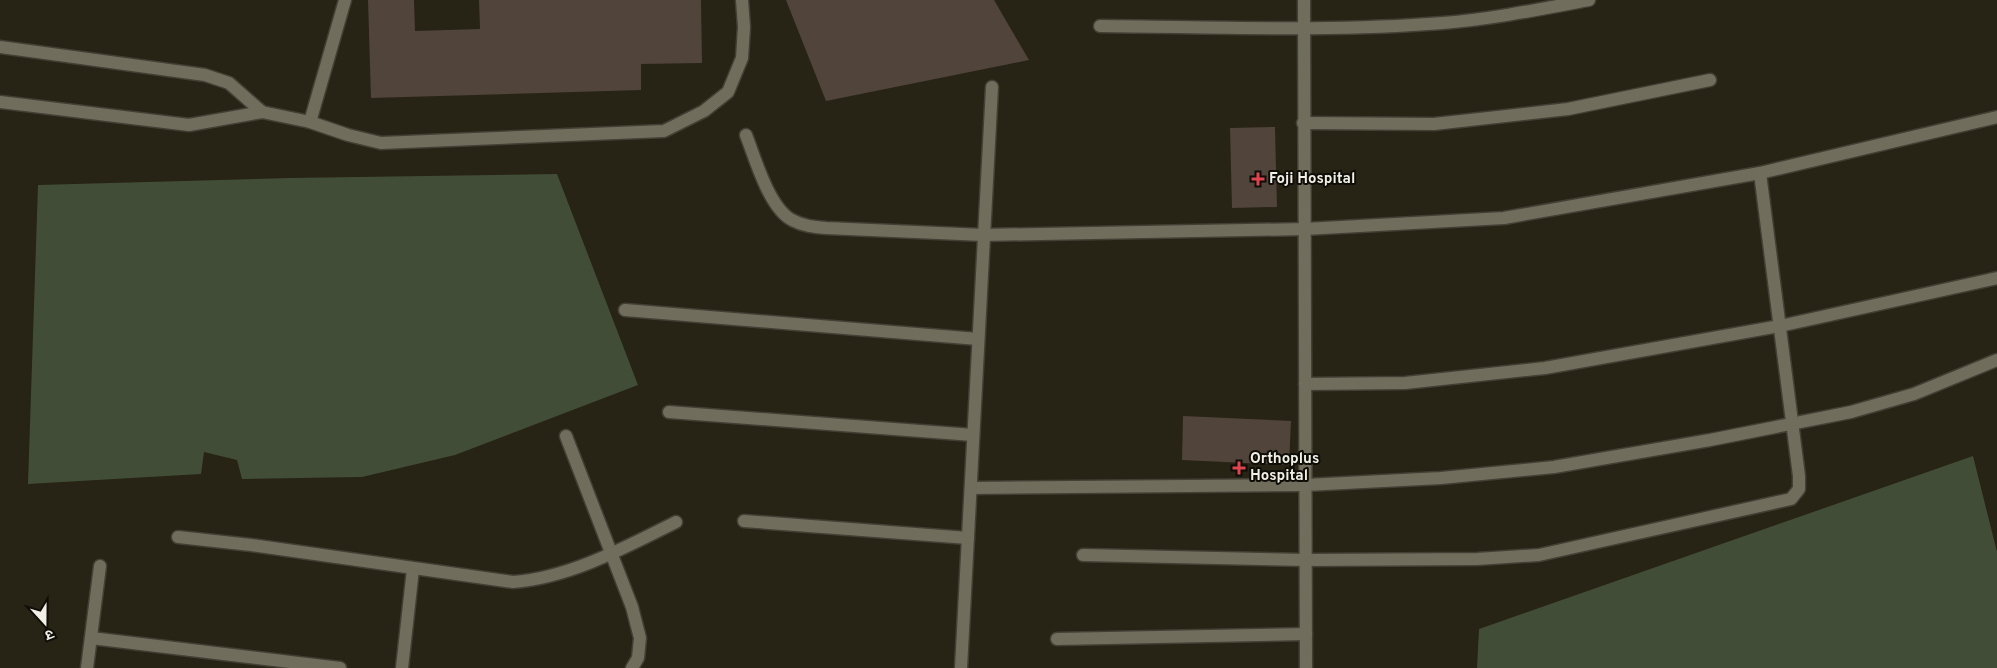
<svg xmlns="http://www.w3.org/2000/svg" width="1997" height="668" viewBox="0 0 1997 668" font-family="Overpass,'Noto Sans Devanagari',sans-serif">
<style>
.green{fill:#414d36}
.building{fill:#51443a}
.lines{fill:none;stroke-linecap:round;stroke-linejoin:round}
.minor-casing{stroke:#423f34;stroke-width:15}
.minor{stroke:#706d5c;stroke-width:12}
.health-dot{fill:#e0444e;stroke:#0e0d07;stroke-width:2}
.labels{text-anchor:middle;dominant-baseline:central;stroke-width:4;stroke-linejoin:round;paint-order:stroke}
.poi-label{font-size:15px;font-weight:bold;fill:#f1efe6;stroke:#0e0d07;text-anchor:start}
</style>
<rect width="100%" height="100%" fill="#272315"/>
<!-- green -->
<g class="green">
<path d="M 557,174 L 638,385 L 455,455 L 362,477 L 242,479 L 237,460 L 204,452 L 201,474 L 28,484 L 38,185 L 289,178 Z"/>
<path d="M 1973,456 L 1997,552 L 1997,668 L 1477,668 L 1479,629 Z"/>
</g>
<!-- building -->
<g class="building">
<path d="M 368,0 L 414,0 L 415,31 L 480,29 L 479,0 L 701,0 L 702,63 L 641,64 L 641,90 L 371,98 Z"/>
<path d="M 786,0 L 994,0 L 1029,60 L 826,101 Z"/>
<path d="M 1275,127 L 1277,207 L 1232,208 L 1230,128 Z"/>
<path d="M 1183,416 L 1291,421 L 1289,465 L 1182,460 Z"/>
</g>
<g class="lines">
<!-- minor casing -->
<g class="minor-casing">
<g id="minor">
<path d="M 1304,0 L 1306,668"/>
<path d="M 1100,26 C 1214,27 1329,32 1443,23 C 1492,19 1541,9 1589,0"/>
<path d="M 0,47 L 205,75 L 229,83 L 262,112"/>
<path d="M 0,102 L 189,125 L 262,112 L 310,122 L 348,135 L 381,143 L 664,131 L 704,111 L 728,92 L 742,58 L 744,27 L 742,0"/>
<path d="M 310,122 L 345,0"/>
<path d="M 1303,123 L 1434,124 L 1568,109 L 1710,80"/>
<path d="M 746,135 C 755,158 769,208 792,220 C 803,226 814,227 826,228 L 983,235 L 1305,229 L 1504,218 L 1760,173 L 1997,117"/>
<path d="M 625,310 L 978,339"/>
<path d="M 1305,384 L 1405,383 L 1545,368 L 1780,326 L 1997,278"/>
<path d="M 669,412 L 973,435"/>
<path d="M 566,436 L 632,607 L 640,638 L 638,658 L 632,668"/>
<path d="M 971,488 L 1306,485 L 1441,478 L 1554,467 L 1710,440 L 1851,412 L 1914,394 L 1997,360"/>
<path d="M 744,521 L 968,538"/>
<path d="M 178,537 L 251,545 L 513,582 C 569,578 626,547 676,522"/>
<path d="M 1083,555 L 1306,560 L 1477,559 L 1539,555 L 1791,499 L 1799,489 L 1799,476 L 1760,173"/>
<path d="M 91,638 L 340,668"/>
<path d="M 1057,639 L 1306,634"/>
<path d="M 87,668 L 100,566"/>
<path d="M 402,668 L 413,569"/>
<path d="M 961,668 L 992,87"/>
</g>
</g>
<!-- minor -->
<use href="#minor" class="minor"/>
</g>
<!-- markers -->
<g class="health-dot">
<path d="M1255.5 171.5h5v5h5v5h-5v5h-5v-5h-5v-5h5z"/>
<path d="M1236.5 460.5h5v5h5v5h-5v5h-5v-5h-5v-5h5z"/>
</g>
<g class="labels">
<!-- poi labels -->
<g class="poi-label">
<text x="1269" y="179">Foji Hospital</text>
<text x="1250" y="459">Orthoplus<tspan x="1250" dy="17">Hospital</tspan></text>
</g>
</g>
<!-- north arrow -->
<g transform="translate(45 623) rotate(159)" stroke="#0e0d07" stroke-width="4" paint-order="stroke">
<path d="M0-4L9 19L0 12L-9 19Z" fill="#f1efe6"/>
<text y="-8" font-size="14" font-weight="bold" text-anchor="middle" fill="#f1efe6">उ</text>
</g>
</svg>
